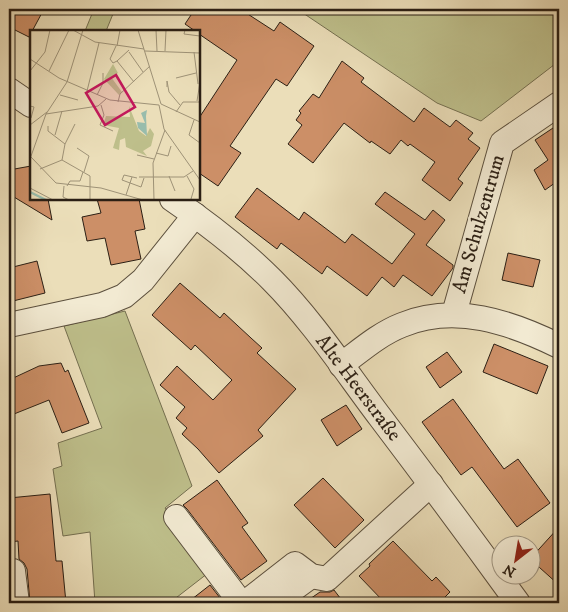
<svg xmlns="http://www.w3.org/2000/svg" width="568" height="612" viewBox="0 0 568 612" font-family="'IM FELL DW Pica',serif">
<style>
.green{fill:#bebf8b;stroke:#746f50}
.building{fill:#cc8f67;stroke:#2b1f14}
.lines{fill:none;stroke-linecap:round;stroke-linejoin:round}
.minor-casing{stroke:#5b4f3d;stroke-width:26}
.minor{stroke:#f2ead2;stroke-width:24}
.labels{text-anchor:middle;dominant-baseline:central;stroke-width:5;stroke-linejoin:round;paint-order:stroke}
.street-label{font-size:20px;fill:#2b1f14;stroke:#f2ead2}
.inset-river{fill:none;stroke:#98bcac;stroke-width:2.5}
.inset-road{fill:none;stroke:#9e9277;stroke-width:1}
.view{fill:#c2185b;fill-opacity:0.15;stroke:#c2185b;stroke-width:2.5}
.inset-edge{fill:none;stroke:#2b1f14;stroke-width:2.5}
</style>
<rect width="100%" height="100%" fill="#ebdeb9"/>
<filter id="stains"><feTurbulence type="fractalNoise" baseFrequency=".004" numOctaves="4"/><feColorMatrix values="0 0 0 0 .2 0 0 0 0 .09 0 0 0 0 .02 0 0 0 .5 -.17"/></filter>
<radialGradient id="worn" r=".72"><stop offset=".6" stop-color="#630" stop-opacity="0"/><stop offset="1" stop-color="#630" stop-opacity=".3"/></radialGradient>
<!-- green -->
<g class="green">
<path d="M 94,9 L 115,9 L 106,31 L 85,31 Z"/>
<path d="M 297,9 L 559,9 L 559,61 L 481,121 L 437,103 Z"/>
<path d="M 125,311 L 192,486 L 165,508 L 212,570 L 172,601 L 173,603 L 95,603 L 90,532 L 63,536 L 53,469 L 62,466 L 58,443 L 102,428 L 64,326 Z"/>
</g>
<!-- building -->
<g class="building">
<path d="M 9,9 L 44,9 L 29,37 L 9,27 Z"/>
<path d="M 195,9 L 240,9 L 274,31 L 280,22 L 314,46 L 287,86 L 276,79 L 230,146 L 241,153 L 218,186 L 199,173 L 199,118 L 237,60 L 199,34 L 199,31 L 195,31 L 185,24 Z"/>
<path d="M 342,61 L 364,78 L 361,82 L 414,122 L 424,108 L 450,127 L 456,120 L 473,133 L 468,139 L 480,148 L 458,179 L 463,183 L 450,201 L 422,180 L 435,162 L 410,144 L 408,146 L 401,140 L 390,154 L 371,141 L 370,143 L 344,123 L 313,163 L 288,144 L 302,125 L 296,120 L 301,113 L 299,111 L 313,94 L 319,98 Z"/>
<path d="M 559,124 L 559,180 L 545,190 L 534,170 L 548,160 L 535,140 Z"/>
<path d="M 31,166 L 31,199 L 48,199 L 52,220 L 9,194 L 9,170 Z"/>
<path d="M 257,188 L 299,220 L 304,212 L 345,243 L 352,234 L 392,264 L 415,234 L 375,204 L 385,192 L 425,220 L 433,210 L 445,220 L 426,245 L 453,265 L 453,268 L 432,296 L 403,275 L 394,287 L 382,277 L 367,296 L 327,266 L 322,274 L 281,243 L 277,249 L 235,217 Z"/>
<path d="M 97,199 L 139,199 L 145,229 L 135,231 L 141,259 L 111,265 L 105,238 L 87,241 L 82,217 L 101,213 Z"/>
<path d="M 508,253 L 540,260 L 533,287 L 502,280 Z"/>
<path d="M 37,261 L 45,293 L 9,302 L 9,268 Z"/>
<path d="M 180,283 L 220,318 L 224,313 L 251,338 L 262,348 L 257,353 L 296,389 L 258,430 L 263,436 L 219,473 L 198,449 L 182,434 L 187,428 L 176,418 L 185,407 L 160,385 L 177,366 L 213,400 L 232,380 L 195,345 L 191,350 L 152,315 Z"/>
<path d="M 494,344 L 548,366 L 537,394 L 483,372 Z"/>
<path d="M 447,352 L 462,372 L 440,388 L 426,367 Z"/>
<path d="M 61,363 L 65,372 L 68,370 L 89,423 L 62,433 L 49,400 L 9,416 L 9,380 L 39,366 Z"/>
<path d="M 453,399 L 504,469 L 518,459 L 550,503 L 517,527 L 472,467 L 461,475 L 422,422 Z"/>
<path d="M 346,405 L 362,429 L 337,446 L 321,420 Z"/>
<path d="M 323,478 L 364,520 L 335,548 L 294,505 Z"/>
<path d="M 217,480 L 248,523 L 242,527 L 267,561 L 241,580 L 187,509 L 183,505 Z"/>
<path d="M 50,494 L 56,561 L 62,561 L 66,603 L 30,603 L 27,569 L 24,563 L 19,559 L 18,541 L 9,542 L 9,498 Z"/>
<path d="M 559,527 L 559,585 L 530,559 Z"/>
<path d="M 393,541 L 432,581 L 436,577 L 450,592 L 439,603 L 385,603 L 359,576 L 370,566 L 369,564 Z"/>
<path d="M 210,585 L 224,603 L 187,603 Z"/>
<path d="M 334,590 L 344,603 L 304,603 L 320,592 L 330,592 Z"/>
</g>
<g class="lines">
<!-- minor casing -->
<g class="minor-casing">
<g id="minor">
<path d="M 9,90 L 31,105"/>
<path d="M 172,199 C 207,223 241,249 272,280 C 312,320 346,372 380,417 C 427,479 473,541 518,603"/>
<path d="M 454,314 L 502,143 L 559,104"/>
<path d="M 9,325 L 102,305 L 124,296 L 143,280 L 195,215"/>
<path d="M 341,365 C 360,351 379,334 402,325 C 455,303 510,322 559,346"/>
<path d="M 176,517 L 241,603"/>
<path d="M 9,572 L 13,571 L 17,603"/>
<path d="M 245,603 L 295,564 L 311,576 L 327,579 L 431,484"/>
<path d="M 274,603 L 311,576"/>
</g>
</g>
<!-- minor -->
<use href="#minor" class="minor"/>
</g>
<g class="labels">
<!-- street labels -->
<g class="street-label">
<text transform="translate(479 224) rotate(-74)">Am Schulzentrum</text>
<text transform="translate(358 388) rotate(53)">Alte Heerstraße</text>
</g>
</g>
<!-- overview -->
<g transform="translate(30 30)">
<rect width="170" height="170" fill="#ebdeb9"/>
<path d="M 83,34 L 88,43 L 81,47 L 92,62 L 89,65 L 74,49 ZM 99,76 L 109,101 L 116,106 L 120,98 L 124,104 L 121,116 L 113,121 L 117,126 L 96,117 L 95,108 L 90,110 L 89,120 L 83,118 L 89,98 L 73,95 L 76,86 L 100,87 Z" fill="#bebf8b"/>
<path d="M 117,80 L 116,86 L 117,106 L 108,98 L 107,92 L 115,93 L 111,83 Z" fill="#98bcac"/>
<path class="inset-river" d="M 0,162 L 16,170"/>
<path class="inset-road" d="M 43,0 L 65,12 L 114,19M 108,0 L 131,74 L 170,92M 126,0 L 127,21M 155,0 L 154,4 L 170,6M 86,16 L 80,29 L 83,33 L 87,31 L 104,52M 87,16 L 90,0M 115,21 L 170,23M 135,21 L 136,0M 99,22 L 113,42M 164,22 L 168,54M 0,29 L 29,48 L 80,70 L 129,75 L 134,99 L 170,150M 87,31 L 99,20M 0,41 L 15,22 L 20,0M 19,41 L 39,0M 146,48 L 166,43M 137,57 L 137,51 L 139,62 L 150,75M 57,61 L 69,13M 30,65 L 48,70M 67,65 L 73,53 L 73,43M 167,71 L 170,52M 88,72 L 90,64 L 120,36M 71,75 L 74,85 L 70,95 L 83,101M 0,76 L 4,77 L 1,88M 146,82 L 153,72 L 170,72M 16,84 L 68,76 L 76,69M 164,90 L 159,105 L 170,113M 0,95 L 17,82M 18,96 L 18,101 L 35,114 L 32,130M 25,105 L 32,81M 35,114 L 45,94M 47,118 L 59,126 L 54,142M 126,123 L 138,126 L 141,116M 107,125 L 124,129M 1,127 L 26,153 L 71,158 L 113,170M 0,129 L 16,84 L 37,52 L 53,0M 32,130 L 60,146 L 60,170M 10,139 L 32,130M 139,146 L 145,161M 157,146 L 164,159 L 161,169M 109,147 L 154,147 L 163,141M 107,148 L 94,145 L 92,150 L 111,157 L 114,148M 34,156 L 33,167 L 39,170M 37,156 L 40,151 L 50,151 L 53,142M 0,158 L 23,170M 96,165 L 102,147M 124,170 L 123,133 L 135,100"/>
<path class="view" d="M 86,45 L 105,77 L 75,95 L 56,63 Z"/>
<rect width="170" height="170" class="inset-edge"/>
</g>
<!-- margin -->
<rect width="568" height="612" fill="none" stroke="#ebdeb9" stroke-width="30"/>
<rect x="10" y="10" width="548" height="592" fill="none" stroke="#2b1f14" stroke-width="2.5"/>
<rect x="15" y="15" width="538" height="582" fill="none" stroke="#2b1f14"/>
<!-- north arrow -->
<g transform="translate(516 560) rotate(211)"><circle r="24" fill="#f2ead2" stroke="#a29986"/>
<path d="M0-4L9 19L0 12L-9 19Z" fill="#8f2418"/>
<text y="-8" font-size="14" font-weight="bold" text-anchor="middle" fill="#2b1f14">N</text>
</g>
<rect width="100%" height="100%" filter="url(#stains)"/>
<rect width="100%" height="100%" fill="url(#worn)"/>
</svg>
